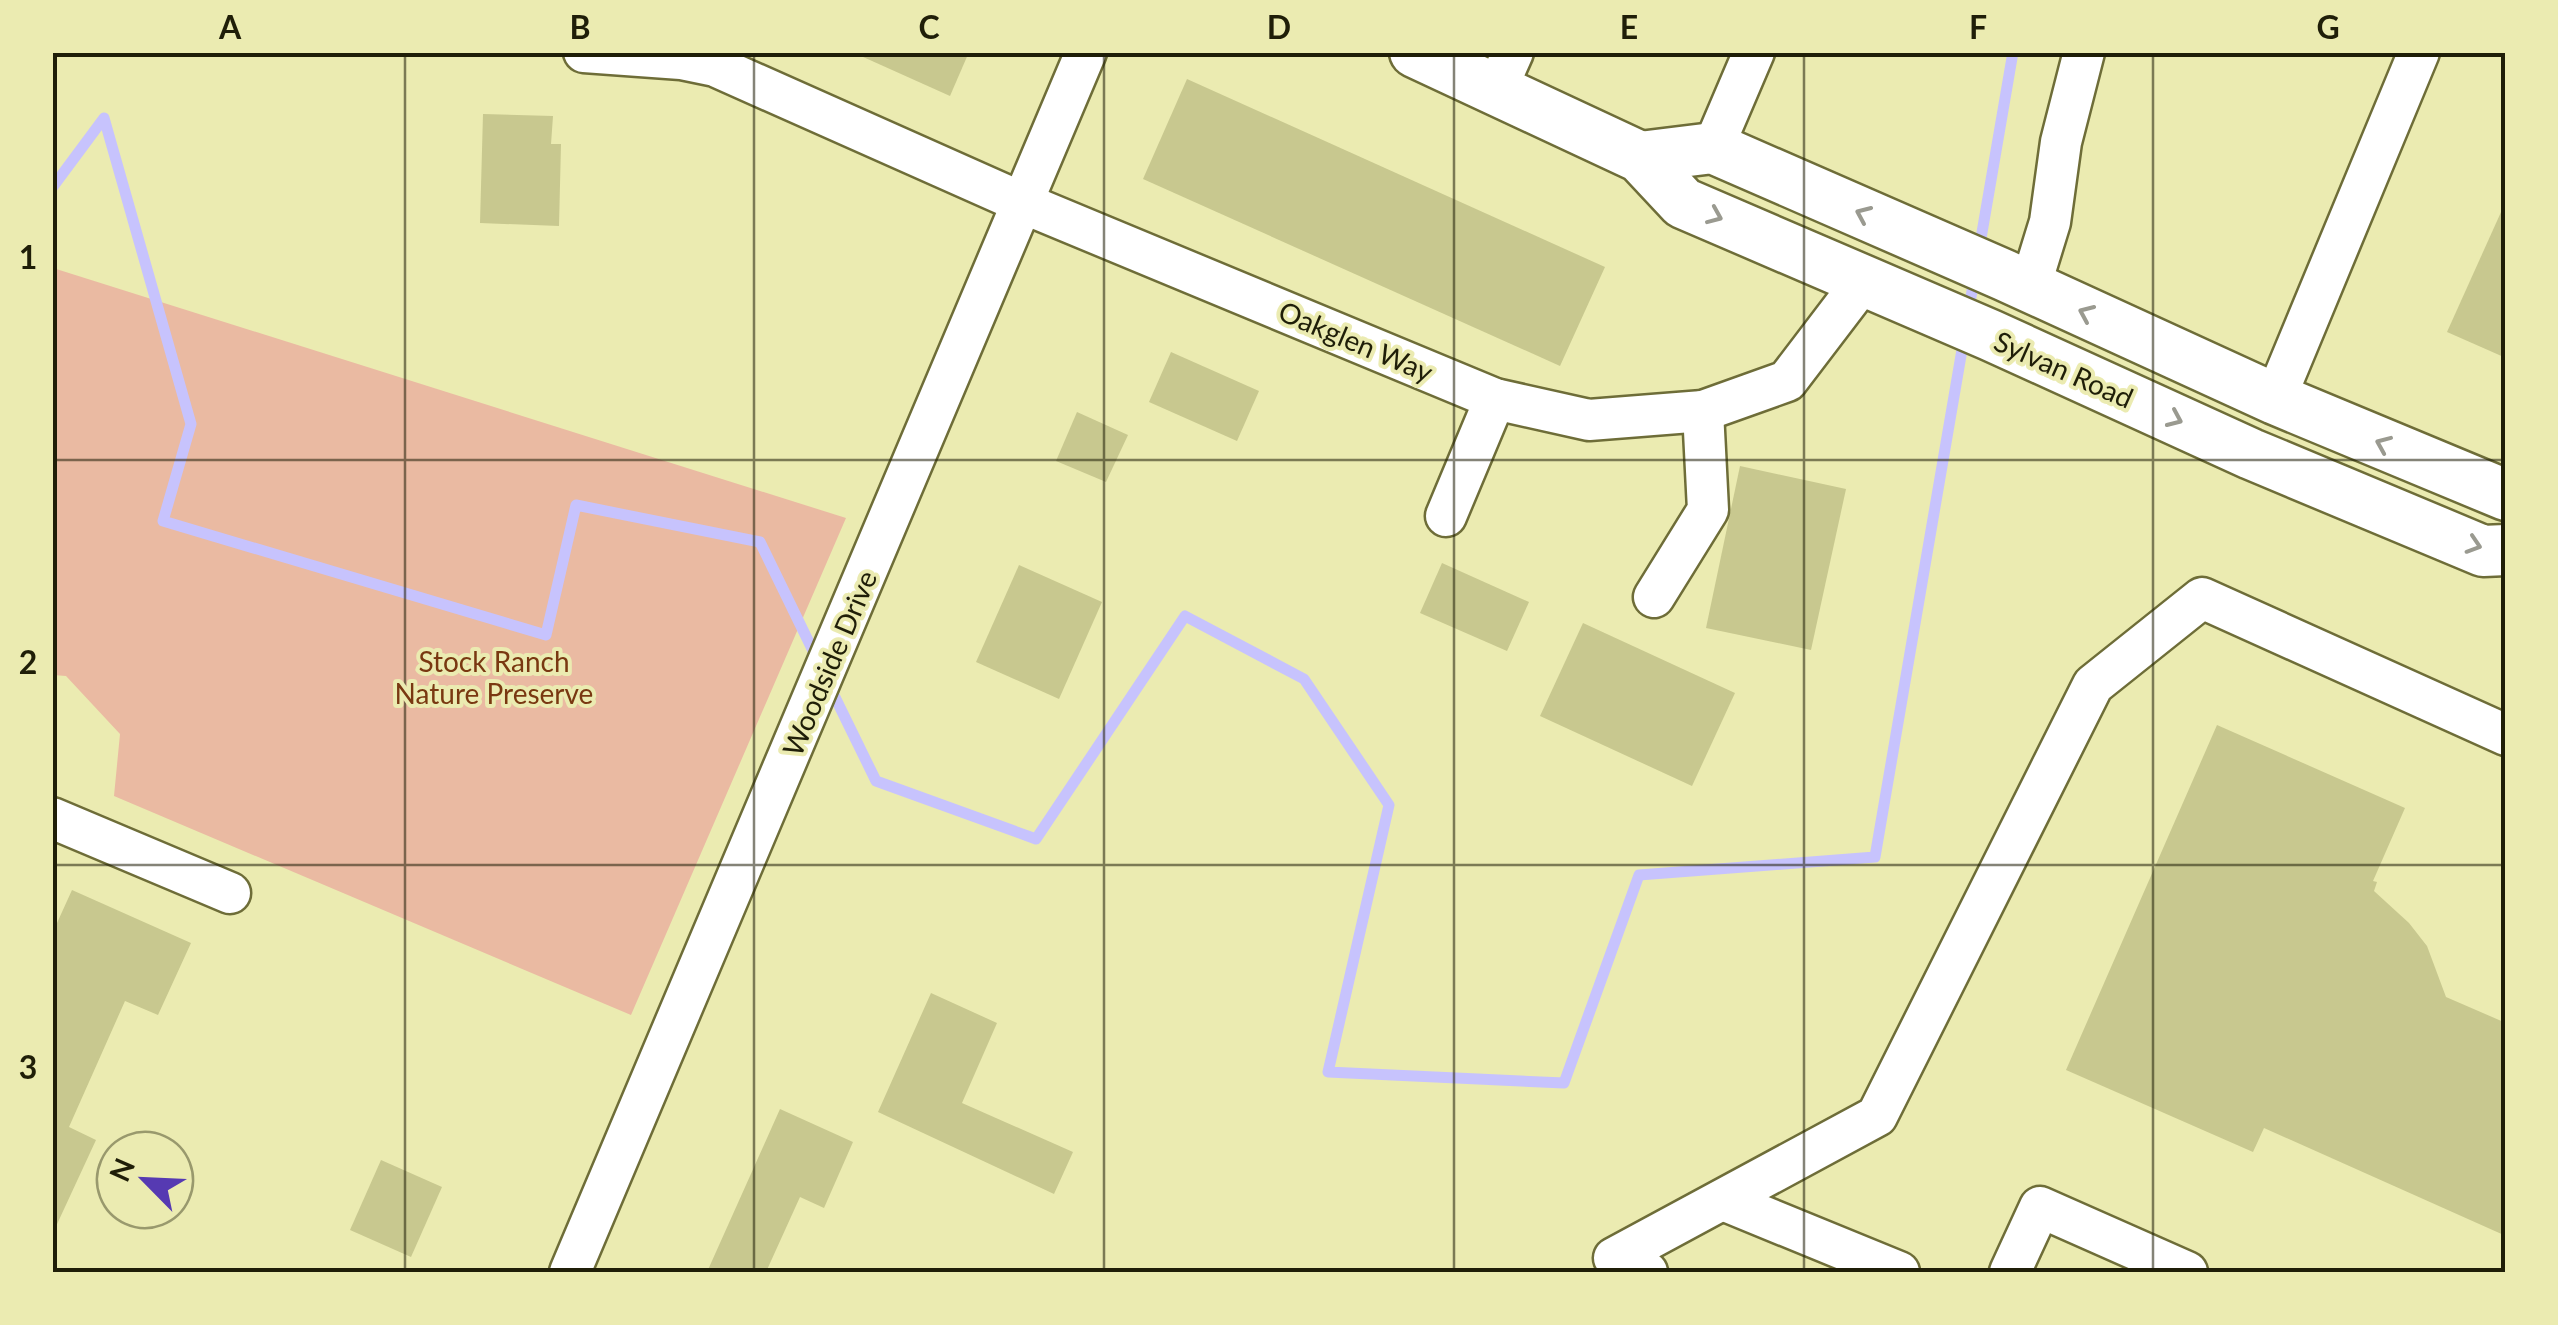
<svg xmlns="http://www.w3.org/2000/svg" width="2558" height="1325" viewBox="0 0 2558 1325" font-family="Lato,sans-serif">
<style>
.green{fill:#eabaa2}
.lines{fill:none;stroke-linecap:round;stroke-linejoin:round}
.stream{stroke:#c7c3fd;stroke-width:11}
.building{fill:#c8c88f}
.minor-casing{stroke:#6e6d38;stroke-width:45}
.major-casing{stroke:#6e6d38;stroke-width:55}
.minor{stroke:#fff;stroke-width:40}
.major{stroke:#fff;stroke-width:50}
.oneway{stroke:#9a9a90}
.grid{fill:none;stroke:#1f1e08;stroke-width:2.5;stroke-opacity:0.55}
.labels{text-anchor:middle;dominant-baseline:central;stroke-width:8;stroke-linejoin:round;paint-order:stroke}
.street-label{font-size:28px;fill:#1f1e08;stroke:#ebebb1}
.park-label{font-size:28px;fill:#793811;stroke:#ebebb1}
.neatline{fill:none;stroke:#1f1e08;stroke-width:4}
.grid-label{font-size:32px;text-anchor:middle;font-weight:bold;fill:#1f1e08}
</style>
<rect width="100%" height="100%" fill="#ebebb1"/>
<!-- green -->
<path class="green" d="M 53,268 L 846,518 L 631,1015 L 114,796 L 120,734 L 66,676 L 53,675 Z"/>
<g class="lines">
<!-- stream -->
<g class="stream">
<path d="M 52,188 L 104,118 L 191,424 L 163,521 L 546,635 L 576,505 L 760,542 L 818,661"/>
<path d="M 1979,250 L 2013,52"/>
<path d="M 1968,314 L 1975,274"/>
<path d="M 830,687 L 876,781 L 1036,839 L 1185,616 L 1304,679 L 1389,805 L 1328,1072 L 1564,1083 L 1639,875 L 1875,857 L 1964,338"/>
</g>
</g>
<!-- building -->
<g class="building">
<path d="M 852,52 L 969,52 L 950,96 Z"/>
<path d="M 1187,79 L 1605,267 L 1560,366 L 1143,179 Z"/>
<path d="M 483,114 L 553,116 L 551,144 L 561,144 L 559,226 L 480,223 Z"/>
<path d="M 2506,201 L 2506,358 L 2447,332 Z"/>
<path d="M 1171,352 L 1259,391 L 1237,441 L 1149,402 Z"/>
<path d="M 1077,412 L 1128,435 L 1106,482 L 1056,461 Z"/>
<path d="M 1740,466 L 1846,489 L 1811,650 L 1706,628 Z"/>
<path d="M 1442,563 L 1529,602 L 1507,651 L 1420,613 Z"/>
<path d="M 1019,565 L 1102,602 L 1059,699 L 976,662 Z"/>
<path d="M 1583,623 L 1735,693 L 1692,786 L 1540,716 Z"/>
<path d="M 2217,725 L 2405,808 L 2373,881 L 2377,882 L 2374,891 L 2409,923 L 2427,946 L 2446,997 L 2506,1023 L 2506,1236 L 2264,1128 L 2253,1152 L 2066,1070 Z"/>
<path d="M 72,890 L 191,943 L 158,1015 L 125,1001 L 69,1127 L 96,1140 L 52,1235 L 52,934 Z"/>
<path d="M 931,993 L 997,1023 L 962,1103 L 1073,1152 L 1054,1194 L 878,1112 Z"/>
<path d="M 780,1109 L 853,1142 L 824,1208 L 800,1197 L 766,1272 L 707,1272 Z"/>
<path d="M 381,1160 L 442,1187 L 411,1257 L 350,1230 Z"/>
</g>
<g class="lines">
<!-- minor casing -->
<g class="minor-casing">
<g id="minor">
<path d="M 584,52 L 681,59 L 715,66 L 1023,203 L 1495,399 L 1589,420 L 1703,411 L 1787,381 L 1864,280"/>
<path d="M 1497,88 L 1513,52"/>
<path d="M 1713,148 L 1754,52"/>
<path d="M 2030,287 L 2050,222 L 2061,142 L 2084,52"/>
<path d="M 2275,399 L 2419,52"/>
<path d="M 1446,516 L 1495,399"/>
<path d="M 1654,597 L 1708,510 L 1703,411"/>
<path d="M 52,818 L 230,893"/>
<path d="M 1723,1200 L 1899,1272"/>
<path d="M 570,1272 L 1086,52"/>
<path d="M 1647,1272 L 1614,1258 L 1877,1116 L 2093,685 L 2202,598 L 2506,735"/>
<path d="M 2010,1272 L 2040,1207 L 2187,1272"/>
</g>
</g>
<!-- major casing -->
<g class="major-casing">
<g id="major">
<path d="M 1415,52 L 1640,157 L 1683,203 L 1990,335 L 2251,454 L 2483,551 L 2506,550"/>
<path d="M 1640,157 L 1713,148 L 2004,275 L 2275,399 L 2506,495"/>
</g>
</g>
<!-- minor -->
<use href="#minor" class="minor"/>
<!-- major -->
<use href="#major" class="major"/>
</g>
<!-- one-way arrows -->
<defs><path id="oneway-chevron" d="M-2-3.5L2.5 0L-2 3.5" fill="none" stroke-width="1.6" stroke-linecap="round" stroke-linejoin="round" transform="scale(2.5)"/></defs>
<g class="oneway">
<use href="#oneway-chevron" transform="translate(1863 214) rotate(-156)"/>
<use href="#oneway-chevron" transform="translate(1715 216) rotate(23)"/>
<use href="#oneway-chevron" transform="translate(2086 313) rotate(-156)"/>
<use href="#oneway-chevron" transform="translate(2175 419) rotate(24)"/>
<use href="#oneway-chevron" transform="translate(2383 444) rotate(-157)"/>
<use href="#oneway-chevron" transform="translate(2474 545) rotate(18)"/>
</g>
<!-- grid -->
<path class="grid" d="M 405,52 L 405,1272M 754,52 L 754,1272M 1104,52 L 1104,1272M 1454,52 L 1454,1272M 1804,52 L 1804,1272M 2153,52 L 2153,1272M 52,460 L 2506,460M 52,865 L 2506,865"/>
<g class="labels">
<!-- street labels -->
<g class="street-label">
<text transform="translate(1356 341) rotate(23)">Oakglen Way</text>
<text transform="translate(2064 369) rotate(24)">Sylvan Road</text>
<text transform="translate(829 663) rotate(-67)">Woodside Drive</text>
</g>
<!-- park labels -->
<g class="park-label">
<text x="494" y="661">Stock Ranch<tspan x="494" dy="32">Nature Preserve</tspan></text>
</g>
</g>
<!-- border -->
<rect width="2558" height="1325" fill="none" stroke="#ebebb1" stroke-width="110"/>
<!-- north arrow -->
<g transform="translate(145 1180) rotate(294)"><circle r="48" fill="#ebebb1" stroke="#99996d" stroke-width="2.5"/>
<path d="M0-8L18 38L0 25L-18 38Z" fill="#563ab2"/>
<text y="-15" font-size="28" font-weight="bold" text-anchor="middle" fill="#1f1e08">N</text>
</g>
<rect x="55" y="55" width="2448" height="1215" class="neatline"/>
<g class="grid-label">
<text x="230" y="39">A</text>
<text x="580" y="39">B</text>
<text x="929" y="39">C</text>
<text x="1279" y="39">D</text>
<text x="1629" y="39">E</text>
<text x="1978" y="39">F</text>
<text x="2328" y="39">G</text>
<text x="28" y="269">1</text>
<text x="28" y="674">2</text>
<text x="28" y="1079">3</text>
</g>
</svg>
